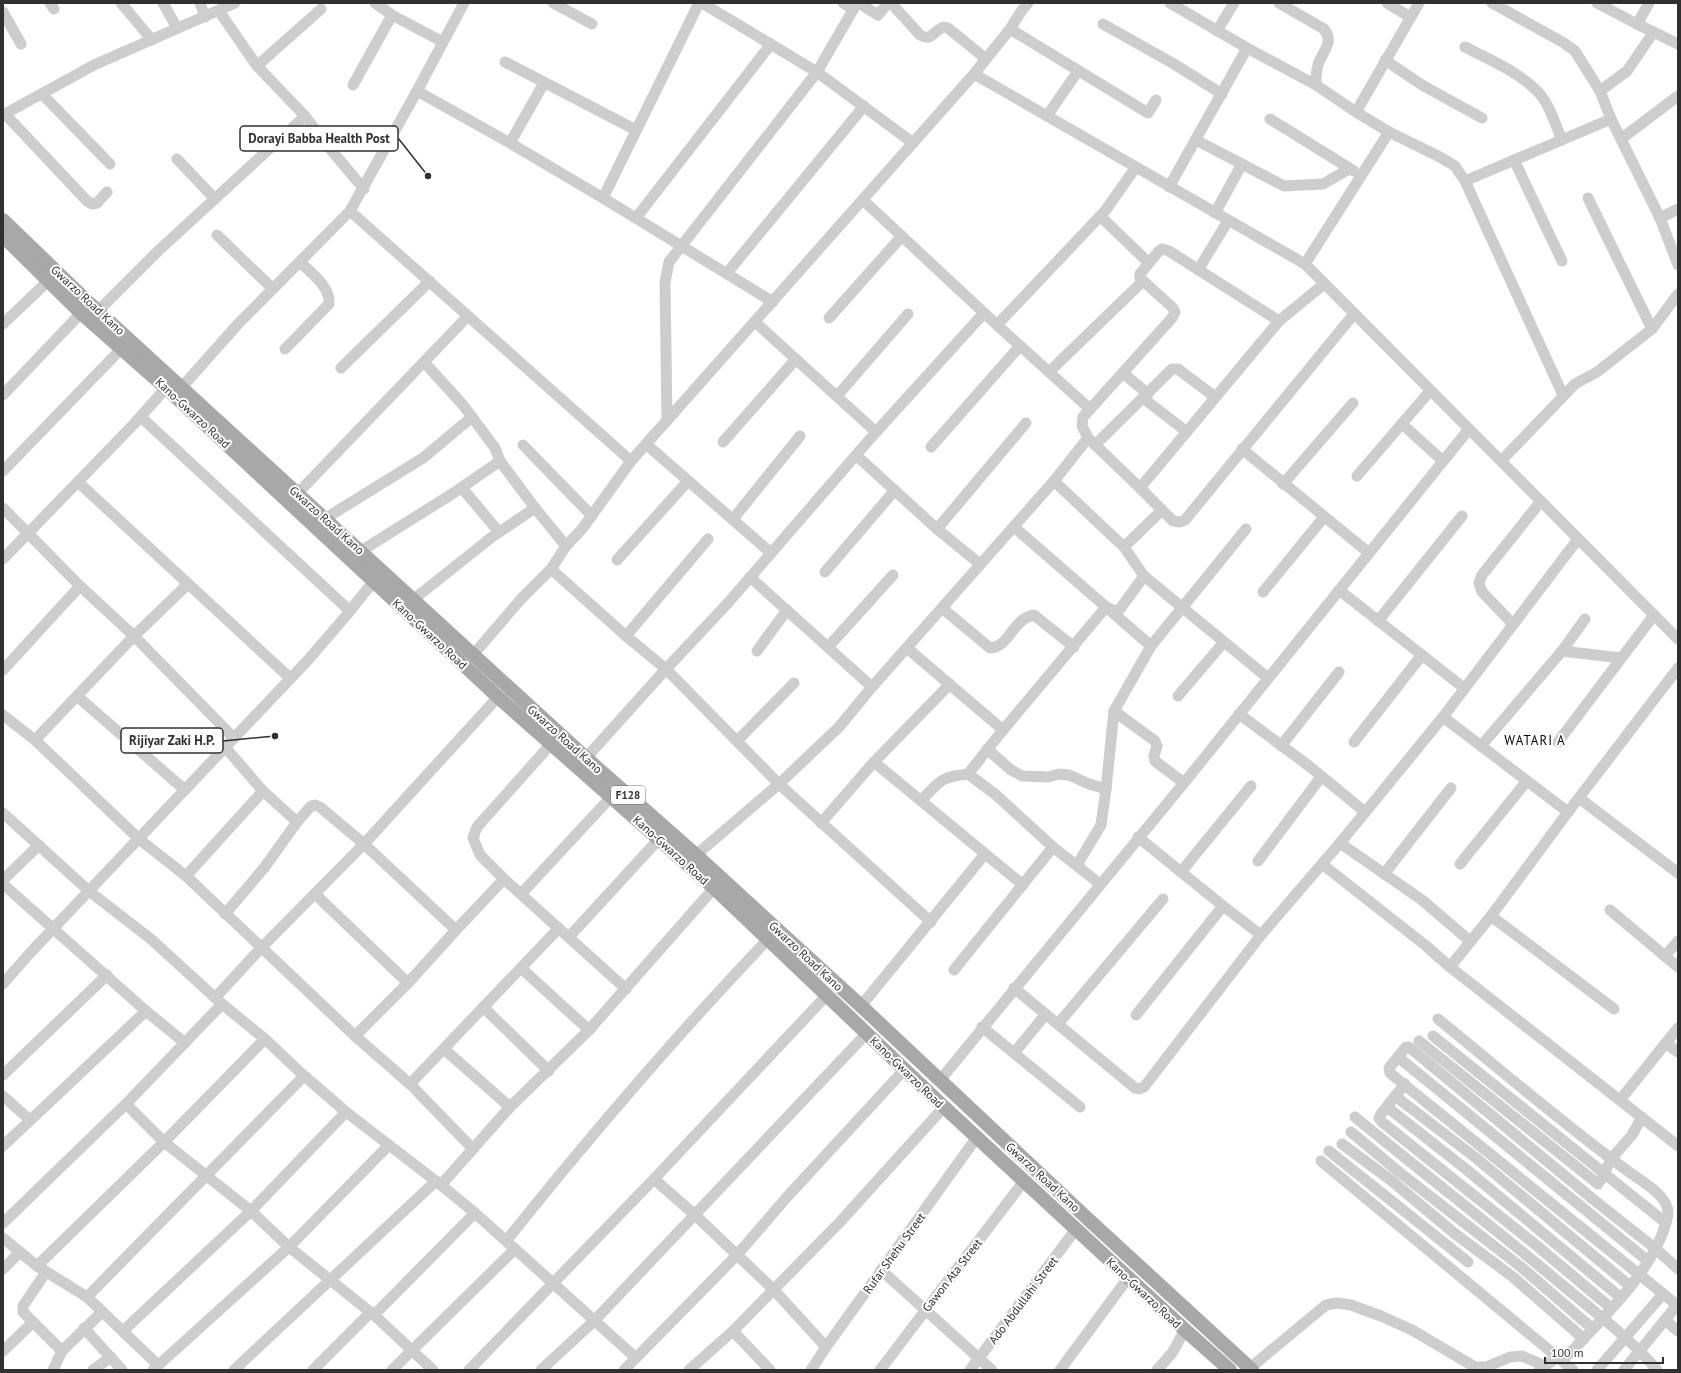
<svg xmlns="http://www.w3.org/2000/svg" width="1681" height="1373" viewBox="0 0 1681 1373" font-family="'PT Sans',sans-serif">
<style>
.lines{fill:none;stroke-linecap:round;stroke-linejoin:round}
.minor{stroke:#cdcdcd;stroke-width:11}
.major{stroke:#a8a8a8;stroke-width:14}
.labels{text-anchor:middle;dominant-baseline:central;stroke-width:4;stroke-linejoin:round;paint-order:stroke}
.shield{fill:#fff;stroke:#6e6e6e;stroke-width:1}
.shield-label{font-size:11px;font-weight:bold;fill:#303030}
.street-label{font-size:12px;fill:#303030;stroke:#fff}
.neighbourhood-label{font-size:13px;letter-spacing:1px;fill:#000;stroke:#fff}
.leader{fill:none;stroke:#303030;stroke-width:1.5}
.callout-dot{fill:#303030;stroke:#fff;stroke-width:1.5}
.callout{fill:#fff;stroke:#303030;stroke-width:1.5}
.callout-label{font-size:13px;text-anchor:middle;font-weight:bold;fill:#303030}
</style>
<rect width="100%" height="100%" fill="#fff"/>
<g class="lines">
<!-- minor -->
<g class="minor">
<path d="M 50,3 L 54,9"/>
<path d="M 121,3 L 152,40"/>
<path d="M 163,3 L 177,28"/>
<path d="M 200,3 L 205,17"/>
<path d="M 375,3 L 392,15 L 443,42"/>
<path d="M 553,3 L 592,24"/>
<path d="M 702,3 L 817,72 L 913,143"/>
<path d="M 843,3 L 853,9"/>
<path d="M 859,3 L 878,15 L 888,3 L 891,3 L 920,35 C 933,42 933,30 944,27 L 948,28 L 986,59"/>
<path d="M 1170,3 L 1247,48 L 1316,85 L 1356,112 L 1389,132 L 1440,157 L 1455,166 L 1465,181 L 1563,395"/>
<path d="M 1279,3 L 1324,29 C 1335,43 1322,51 1318,65 C 1316,71 1316,78 1316,85"/>
<path d="M 1387,3 L 1410,17"/>
<path d="M 1492,3 L 1564,43 L 1575,51 L 1600,91 L 1611,119 L 1660,218 L 1678,265"/>
<path d="M 1597,3 L 1637,24"/>
<path d="M 1649,3 L 1637,24 L 1678,44"/>
<path d="M 219,11 L 257,66 L 305,116 L 326,144 L 364,189"/>
<path d="M 3,12 L 21,44"/>
<path d="M 1103,24 L 1174,64 L 1222,94"/>
<path d="M 1010,29 L 1148,113 L 1156,100"/>
<path d="M 1217,31 L 1234,3"/>
<path d="M 1465,47 C 1488,59 1517,71 1536,90 C 1549,102 1555,124 1562,140"/>
<path d="M 1385,60 L 1422,85 L 1482,118"/>
<path d="M 505,62 L 636,130"/>
<path d="M 257,66 L 321,9"/>
<path d="M 974,74 L 1305,264 L 1678,639"/>
<path d="M 353,85 L 392,15"/>
<path d="M 417,91 L 510,143 L 603,198 L 699,3"/>
<path d="M 1600,91 L 1627,71 L 1653,33"/>
<path d="M 42,94 L 110,164"/>
<path d="M 1356,112 L 1419,3"/>
<path d="M 5,114 L 87,201 L 92,204 L 97,203 L 107,192"/>
<path d="M 3,115 L 94,65 L 235,3"/>
<path d="M 1047,116 L 1078,71"/>
<path d="M 1270,119 L 1354,171"/>
<path d="M 1621,139 L 1678,96"/>
<path d="M 1196,140 L 1284,186 L 1323,184 L 1349,169"/>
<path d="M 510,143 L 544,83"/>
<path d="M 177,159 L 215,199"/>
<path d="M 1514,160 L 1562,261"/>
<path d="M 1465,181 L 1611,119"/>
<path d="M 1169,187 L 1247,48"/>
<path d="M 603,198 L 773,302"/>
<path d="M 1588,198 L 1652,329"/>
<path d="M 863,200 L 997,325 L 1090,409"/>
<path d="M 350,211 L 631,461"/>
<path d="M 1215,213 L 1242,164"/>
<path d="M 1100,216 L 1149,263"/>
<path d="M 636,218 L 771,44"/>
<path d="M 1660,218 L 1678,209"/>
<path d="M 217,235 L 273,289"/>
<path d="M 1305,264 L 1389,132"/>
<path d="M 1198,270 L 1228,221"/>
<path d="M 727,273 L 864,106"/>
<path d="M 98,311 L 157,252 L 305,116"/>
<path d="M 829,318 L 902,236"/>
<path d="M 755,322 L 876,432"/>
<path d="M 3,324 L 48,281"/>
<path d="M 997,325 L 1105,211 L 1136,167"/>
<path d="M 285,349 L 329,304 C 331,287 311,273 300,262"/>
<path d="M 424,362 L 463,405 L 495,448 L 500,461 L 535,508 L 566,546"/>
<path d="M 341,368 L 430,281"/>
<path d="M 1049,372 L 1143,281"/>
<path d="M 1123,373 L 1148,394"/>
<path d="M 182,387 L 238,324 L 350,211 L 417,91 L 464,3"/>
<path d="M 3,395 L 81,313"/>
<path d="M 837,396 L 908,314"/>
<path d="M 1143,398 L 1187,432"/>
<path d="M 141,417 L 350,611"/>
<path d="M 667,421 L 665,282 L 669,262 L 817,72 L 857,3"/>
<path d="M 1402,424 L 1443,461"/>
<path d="M 1088,438 L 1140,488 L 1279,321"/>
<path d="M 723,442 L 796,359"/>
<path d="M 646,444 L 771,553"/>
<path d="M 523,445 L 592,516"/>
<path d="M 1095,445 L 1172,369 L 1178,369 L 1215,397"/>
<path d="M 931,447 L 1020,346"/>
<path d="M 1242,449 L 1369,553"/>
<path d="M 857,456 L 937,529 L 980,564"/>
<path d="M 1501,461 L 1575,384 L 1597,372 L 1652,329 L 1678,294"/>
<path d="M 3,471 L 122,348"/>
<path d="M 1357,476 L 1430,391"/>
<path d="M 1054,481 L 1124,547 L 1144,576 L 1120,609 L 1115,611 L 1106,607 L 1003,730 L 968,774 L 995,794 L 1053,847 L 1100,884"/>
<path d="M 78,482 L 290,678"/>
<path d="M 1283,484 L 1353,403"/>
<path d="M 462,488 L 499,532"/>
<path d="M 1140,488 L 1173,521 L 1180,522 L 1185,520 L 1354,314"/>
<path d="M 298,493 L 468,316"/>
<path d="M 3,508 L 80,586 L 134,636 L 234,738"/>
<path d="M 326,518 L 423,458 L 472,417"/>
<path d="M 733,519 L 800,436"/>
<path d="M 1014,527 L 1151,646 L 1246,529"/>
<path d="M 937,529 L 1026,423"/>
<path d="M 1124,547 L 1162,510"/>
<path d="M 361,551 L 452,494 L 500,461"/>
<path d="M 3,559 L 133,425 L 166,388"/>
<path d="M 617,560 L 688,481"/>
<path d="M 551,569 L 626,636 L 666,669 L 779,784 L 931,922"/>
<path d="M 825,572 L 895,490"/>
<path d="M 1144,576 L 1268,678"/>
<path d="M 750,577 L 872,687"/>
<path d="M 1339,590 L 1464,688"/>
<path d="M 1263,592 L 1324,517"/>
<path d="M 414,599 L 492,537 L 535,508"/>
<path d="M 942,608 L 990,648 C 1010,647 1012,619 1034,615 L 1074,647"/>
<path d="M 1378,621 L 1462,516"/>
<path d="M 1513,624 L 1482,592 L 1479,583 L 1482,575 L 1541,501"/>
<path d="M 626,636 L 708,539"/>
<path d="M 829,646 L 893,575"/>
<path d="M 907,648 L 1003,730"/>
<path d="M 757,651 L 787,610"/>
<path d="M 1562,651 L 1621,658"/>
<path d="M 473,655 L 521,599 L 551,569 L 566,546 L 582,529 L 631,461 L 974,74 L 1010,29 L 1022,10 L 1028,3"/>
<path d="M 3,670 L 80,586"/>
<path d="M 77,696 L 185,790"/>
<path d="M 1178,696 L 1224,642"/>
<path d="M 1114,711 L 1155,741 L 1157,746 L 1154,756 L 1155,761 L 1184,783"/>
<path d="M 1239,714 L 1309,766 L 1365,812"/>
<path d="M 3,715 L 35,740 L 139,839 L 186,876 L 355,1036 L 410,1084 L 473,1149"/>
<path d="M 1443,717 L 1568,812 L 1491,916 L 1450,967 L 1678,1146"/>
<path d="M 35,740 L 134,636 L 188,584"/>
<path d="M 737,741 L 794,683"/>
<path d="M 1354,742 L 1422,655"/>
<path d="M 1558,742 L 1654,615"/>
<path d="M 551,744 L 477,827 L 473,838 L 480,855 L 504,879 L 626,989"/>
<path d="M 1281,746 L 1339,672"/>
<path d="M 1481,746 L 1562,651 L 1585,619"/>
<path d="M 225,747 L 263,791 L 297,822 L 264,868 L 225,914"/>
<path d="M 987,749 L 1011,770 L 1022,776 L 1048,777 L 1059,774 L 1069,775 L 1089,784 L 1106,789 L 1114,711 L 1151,646"/>
<path d="M 586,758 L 666,669 L 727,604 L 876,432 L 984,313"/>
<path d="M 874,762 L 1023,885"/>
<path d="M 1579,798 L 1678,873"/>
<path d="M 921,801 C 940,781 940,777 968,774"/>
<path d="M 1568,812 L 1678,668"/>
<path d="M 3,813 L 89,891 L 152,940 L 222,1004 L 265,1039 L 301,1073 L 346,1112 L 441,1185 L 475,1213 L 636,1358"/>
<path d="M 297,822 L 311,806 L 315,805 L 320,807 L 364,844 L 456,930"/>
<path d="M 821,823 L 874,762 L 950,684"/>
<path d="M 1138,837 L 1223,906 L 1261,935"/>
<path d="M 1340,843 L 1422,900 L 1470,941"/>
<path d="M 696,855 L 779,784 L 839,727 L 872,687 L 1054,481 L 1088,438 L 1082,426 L 1083,417 L 1172,318 L 1175,312 L 1172,307 L 1140,278 L 1140,274 L 1159,251 L 1162,249 L 1169,251 L 1279,321 L 1324,284"/>
<path d="M 1258,861 L 1321,777"/>
<path d="M 1322,864 L 1425,945 L 1450,967"/>
<path d="M 1460,864 L 1526,782"/>
<path d="M 1077,865 L 1101,825 L 1106,789"/>
<path d="M 1181,872 L 1251,786"/>
<path d="M 1384,874 L 1451,788"/>
<path d="M 186,876 L 263,791"/>
<path d="M 3,880 L 39,845"/>
<path d="M 3,884 L 146,1011 L 185,1043"/>
<path d="M 315,894 L 408,983"/>
<path d="M 521,894 L 611,797"/>
<path d="M 1610,910 L 1678,967"/>
<path d="M 1491,916 L 1614,1009"/>
<path d="M 569,937 L 659,839"/>
<path d="M 1665,956 L 1678,941"/>
<path d="M 521,968 L 589,1030"/>
<path d="M 954,970 L 1053,847"/>
<path d="M 3,984 L 30,953 L 308,660 L 345,617 L 373,582"/>
<path d="M 1014,988 L 1135,1088 L 1139,1089 L 1144,1087 L 1261,935 L 1340,843 L 1443,717 L 1578,539"/>
<path d="M 215,998 L 261,948 L 364,844 L 498,697"/>
<path d="M 222,1004 L 126,1104 L 164,1142 L 251,1211 L 289,1247 L 374,1315 L 433,1370"/>
<path d="M 861,1006 L 985,854"/>
<path d="M 483,1007 L 549,1071"/>
<path d="M 1136,1015 L 1223,906"/>
<path d="M 1438,1019 C 1501,1070 1563,1124 1629,1172 C 1640,1180 1668,1196 1668,1212 C 1668,1218 1665,1226 1663,1232 C 1645,1278 1607,1313 1574,1349 L 1567,1355 L 1558,1357 L 1539,1370"/>
<path d="M 1058,1024 L 1163,899"/>
<path d="M 982,1027 L 1080,1107"/>
<path d="M 355,1036 L 408,983 L 456,930 L 504,879"/>
<path d="M 1433,1036 L 1666,1223"/>
<path d="M 1419,1041 L 1598,1184"/>
<path d="M 1666,1043 L 1678,1052"/>
<path d="M 444,1049 L 510,1107"/>
<path d="M 1014,1053 L 1046,1014"/>
<path d="M 1398,1057 L 1648,1261"/>
<path d="M 3,1075 L 107,975"/>
<path d="M 941,1079 L 1184,783 L 1469,429"/>
<path d="M 410,1084 L 559,928"/>
<path d="M 1405,1084 L 1381,1114 L 1379,1118 L 1382,1122 L 1536,1245 L 1611,1308"/>
<path d="M 3,1096 L 30,1120"/>
<path d="M 1395,1096 L 1476,1158 L 1630,1286"/>
<path d="M 1620,1100 L 1678,1028"/>
<path d="M 1387,1107 L 1467,1170 L 1620,1297"/>
<path d="M 1355,1117 C 1423,1173 1493,1227 1560,1283 C 1593,1311 1629,1337 1657,1370"/>
<path d="M 1351,1132 L 1399,1172 L 1521,1267 L 1593,1329"/>
<path d="M 1342,1144 L 1392,1181 L 1454,1233 L 1513,1277 L 1584,1339"/>
<path d="M 3,1146 L 146,1011"/>
<path d="M 1329,1151 L 1468,1262"/>
<path d="M 1321,1161 L 1573,1370"/>
<path d="M 654,1179 L 695,1215 L 774,1290 L 826,1347"/>
<path d="M 1601,1180 L 1611,1159 L 1632,1135 L 1642,1117"/>
<path d="M 441,1185 L 510,1107 L 589,1030 L 714,888"/>
<path d="M 3,1223 L 126,1104"/>
<path d="M 3,1238 L 37,1266 L 87,1297 L 158,1365"/>
<path d="M 506,1241 C 591,1135 679,1032 773,934"/>
<path d="M 37,1266 L 164,1142 L 265,1039"/>
<path d="M 3,1269 L 20,1252"/>
<path d="M 881,1270 L 992,1370"/>
<path d="M 46,1272 L 23,1306 L 23,1312 L 62,1351"/>
<path d="M 87,1297 L 304,1076"/>
<path d="M 1677,1305 L 1390,1073 L 1389,1068 L 1406,1047 L 1409,1047 L 1594,1200 L 1656,1249 L 1678,1269"/>
<path d="M 374,1315 L 475,1213"/>
<path d="M 1665,1320 L 1678,1331"/>
<path d="M 84,1328 L 122,1370"/>
<path d="M 123,1331 L 251,1211 L 346,1112"/>
<path d="M 733,1331 L 770,1370"/>
<path d="M 3,1351 L 32,1323"/>
<path d="M 1250,1368 L 1326,1305 L 1337,1303 L 1351,1305 L 1381,1316 L 1412,1330 L 1475,1367 L 1486,1367 L 1510,1357 L 1522,1356 L 1545,1366"/>
<path d="M 53,1370 L 62,1351 L 102,1312"/>
<path d="M 93,1370 L 111,1357"/>
<path d="M 153,1370 L 289,1247 L 389,1145"/>
<path d="M 234,1370 L 436,1181"/>
<path d="M 313,1370 L 371,1312"/>
<path d="M 392,1370 L 515,1249"/>
<path d="M 469,1370 L 654,1179 L 827,995"/>
<path d="M 541,1370 L 594,1321 L 867,1033"/>
<path d="M 624,1370 L 737,1255 L 787,1197 L 905,1069"/>
<path d="M 689,1370 L 733,1331 L 840,1222 L 944,1107"/>
<path d="M 811,1370 L 826,1347 L 977,1137"/>
<path d="M 880,1370 L 1024,1181"/>
<path d="M 970,1370 L 1076,1229"/>
<path d="M 1060,1370 L 1128,1278"/>
<path d="M 1157,1370 L 1172,1353 L 1185,1330"/>
<path d="M 1597,1370 L 1663,1294"/>
<path d="M 1624,1370 L 1678,1304"/>
</g>
<!-- major -->
<g class="major">
<path d="M 3,220 L 90,304 L 586,758 L 696,855 L 861,1006 L 1089,1220 L 1252,1370"/>
<path d="M 3,236 L 81,313 L 166,388 L 498,697 L 714,888 L 944,1107 L 1185,1330 L 1230,1370"/>
</g>
</g>
<g class="labels">
<!-- shield labels -->
<rect class="shield" x="611" y="786" width="34" height="18" rx="3"/>
<g class="shield-label">
<text x="628" y="795">F128</text>
</g>
<!-- street labels -->
<g class="street-label">
<text transform="translate(88 300) rotate(43)">Gwarzo Road Kano</text>
<text transform="translate(193 413) rotate(43)">Kano-Gwarzo Road</text>
<text transform="translate(327 520) rotate(42)">Gwarzo Road Kano</text>
<text transform="translate(430 634) rotate(43)">Kano-Gwarzo Road</text>
<text transform="translate(565 739) rotate(42)">Gwarzo Road Kano</text>
<text transform="translate(671 850) rotate(42)">Kano-Gwarzo Road</text>
<text transform="translate(806 956) rotate(43)">Gwarzo Road Kano</text>
<text transform="translate(907 1072) rotate(44)">Kano-Gwarzo Road</text>
<text transform="translate(1043 1177) rotate(43)">Gwarzo Road Kano</text>
<text transform="translate(894 1253) rotate(-54)">Rufar Shehu Street</text>
<text transform="translate(952 1275) rotate(-52)">Gawon Ata Street</text>
<text transform="translate(1144 1293) rotate(43)">Kano-Gwarzo Road</text>
<text transform="translate(1023 1300) rotate(-53)">Ado Abdullahi Street</text>
</g>
<!-- neighbourhood labels -->
<g class="neighbourhood-label">
<text x="1535" y="740">WATARI A</text>
</g>
</g>
<!-- callouts -->
<path class="leader" d="M428 176L398 138M275 736L223 741"/>
<g class="callout-dot">
<circle cx="428" cy="176" r="4"/>
<circle cx="275" cy="736" r="4"/>
</g>
<g class="callout">
<rect x="240" y="126" width="158" height="25" rx="4"/>
<rect x="121" y="728" width="102" height="25" rx="4"/>
</g>
<g class="callout-label">
<text x="319" y="143">Dorayi Babba Health Post</text>
<text x="172" y="745">Rijiyar Zaki H.P.</text>
</g>
<!-- border -->
<rect width="1681" height="1373" fill="none" stroke="#303030" stroke-width="8"/>
<!-- scale -->
<path d="M1545 1357v6h118v-6" fill="none" stroke="#303030" stroke-width="2"/>
<text x="1551" y="1357" font-size="12" fill="#303030" stroke="#ffffff" stroke-width="3" paint-order="stroke">100 m</text>
</svg>
